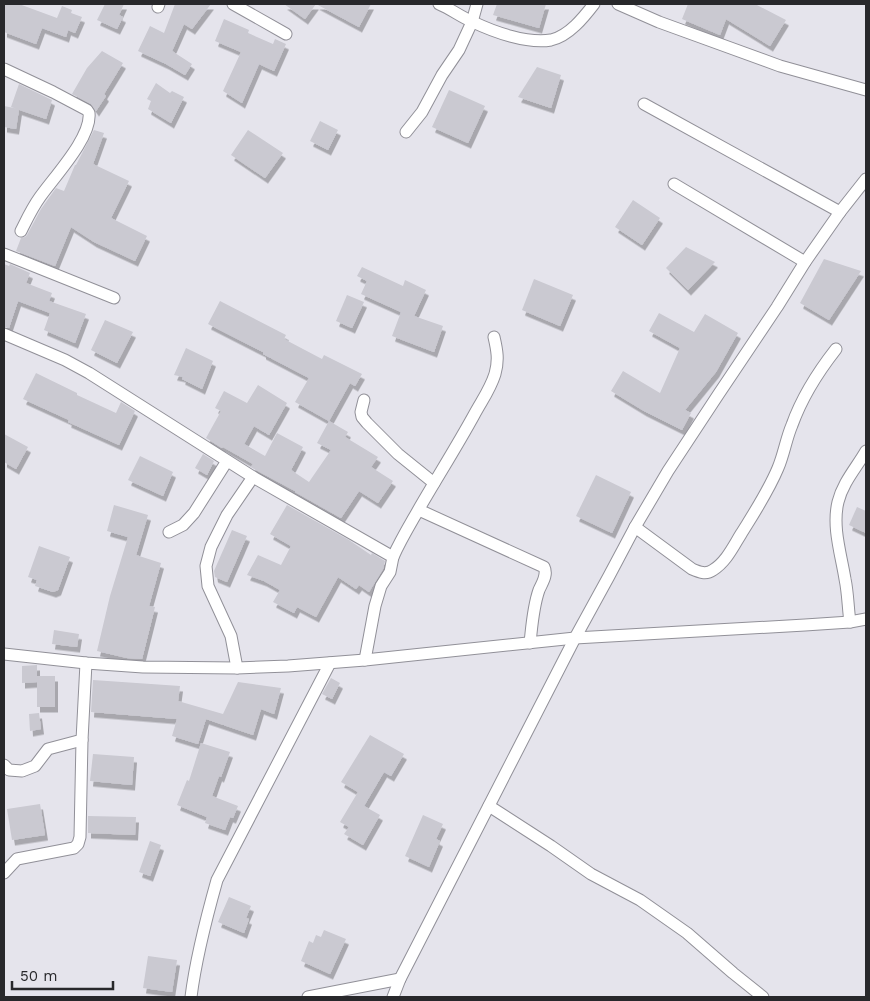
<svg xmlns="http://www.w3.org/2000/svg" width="870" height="1001" viewBox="0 0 870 1001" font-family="'Work Sans',sans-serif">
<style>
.building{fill:#cac9d1;filter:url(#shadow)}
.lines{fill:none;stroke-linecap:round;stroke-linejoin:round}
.street-casing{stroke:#919098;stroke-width:13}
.street{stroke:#fff;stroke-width:11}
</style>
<defs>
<filter id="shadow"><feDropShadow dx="3" dy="5.5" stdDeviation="0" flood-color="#0004"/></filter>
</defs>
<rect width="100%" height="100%" fill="#e5e4ec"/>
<!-- building -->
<g class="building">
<path d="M 4,4 L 19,4 L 57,18 L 62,6 L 72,10 L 71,13 L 82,17 L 75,33 L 68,30 L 66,37 L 42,28 L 36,44 L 4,32 Z"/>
<path d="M 105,4 L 124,4 L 119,15 L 123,17 L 117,29 L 97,20 Z"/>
<path d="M 175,4 L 211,4 L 192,29 L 184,24 L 172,51 L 192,64 L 185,75 L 166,64 L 138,51 L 150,26 L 164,33 Z"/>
<path d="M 284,4 L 371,4 L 359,27 L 316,4 L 305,19 Z"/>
<path d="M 497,4 L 546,4 L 539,28 L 493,15 Z"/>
<path d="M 688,4 L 755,4 L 786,20 L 770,46 L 726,19 L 720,35 L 682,19 Z"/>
<path d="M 224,19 L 249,30 L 248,33 L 273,44 L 275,39 L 286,44 L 274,71 L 259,64 L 242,103 L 223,91 L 241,52 L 215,41 Z"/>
<path d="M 102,51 L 123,63 L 104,94 L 106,96 L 96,111 L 91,104 L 72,94 L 87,68 Z"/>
<path d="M 537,67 L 561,75 L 551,108 L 518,97 Z"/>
<path d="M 156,83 L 170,93 L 172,91 L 184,97 L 171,123 L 148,109 L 151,101 L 147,99 Z"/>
<path d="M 19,84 L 52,100 L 46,119 L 11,107 Z"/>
<path d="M 449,90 L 485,106 L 468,143 L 432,127 Z"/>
<path d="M 4,106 L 19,109 L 16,129 L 4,127 Z"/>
<path d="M 320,121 L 338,130 L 328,150 L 310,141 Z"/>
<path d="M 94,130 L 104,133 L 93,164 L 129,181 L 111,218 L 147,236 L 135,261 L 94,242 L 71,227 L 55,266 L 16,251 L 21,238 L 25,237 L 27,235 L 41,209 L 56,188 L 64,191 L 75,165 L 76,165 Z"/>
<path d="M 248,130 L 283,153 L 265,178 L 231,155 Z"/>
<path d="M 633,200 L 660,218 L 642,245 L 615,227 Z"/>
<path d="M 686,247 L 715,262 L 688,290 L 666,268 Z"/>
<path d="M 824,259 L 861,271 L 829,320 L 800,303 Z"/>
<path d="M 4,264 L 9,266 L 10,264 L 30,273 L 26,283 L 52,293 L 49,301 L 86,314 L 75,343 L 44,330 L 50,313 L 18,301 L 9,328 L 4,327 Z"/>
<path d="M 362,267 L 403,286 L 405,280 L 426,290 L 414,316 L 443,326 L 434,352 L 392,336 L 401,312 L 361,294 L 367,281 L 357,276 Z"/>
<path d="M 534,279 L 573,295 L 560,326 L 522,310 Z"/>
<path d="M 347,295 L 364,302 L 352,328 L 336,321 Z"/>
<path d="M 220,301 L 286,335 L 284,339 L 322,359 L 324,355 L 362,374 L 355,386 L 350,383 L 329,421 L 295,402 L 309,378 L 263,354 L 263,352 L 208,324 Z"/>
<path d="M 659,313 L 694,332 L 705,314 L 738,333 L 716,372 L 685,410 L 691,413 L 682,430 L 644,411 L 611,391 L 623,371 L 660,393 L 680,348 L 649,331 Z"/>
<path d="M 105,320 L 133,332 L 117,363 L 91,350 Z"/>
<path d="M 186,348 L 213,361 L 202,389 L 182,379 L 183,377 L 174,375 Z"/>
<path d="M 36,373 L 77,393 L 77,395 L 116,413 L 121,402 L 135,411 L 119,445 L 68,422 L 69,420 L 23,399 Z"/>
<path d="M 258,385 L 287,403 L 269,435 L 254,426 L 244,444 L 265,456 L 277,433 L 303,447 L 291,470 L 309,482 L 331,450 L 317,443 L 329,421 L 348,432 L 345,437 L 378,457 L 371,467 L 393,481 L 378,503 L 359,491 L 341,518 L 295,492 L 295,491 L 256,470 L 251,467 L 253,464 L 223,447 L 222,448 L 206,438 L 221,411 L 215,408 L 224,391 L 247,403 Z"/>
<path d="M 4,434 L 28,447 L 16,469 L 4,462 Z"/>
<path d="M 203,454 L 214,461 L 207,475 L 195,468 Z"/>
<path d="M 140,456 L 173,472 L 163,496 L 128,480 Z"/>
<path d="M 596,475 L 631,492 L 612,533 L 576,516 Z"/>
<path d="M 114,505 L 148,515 L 136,555 L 161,563 L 149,606 L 155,607 L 142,659 L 127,658 L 97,651 L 110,596 L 128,537 L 107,531 Z"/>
<path d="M 287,505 L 349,540 L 371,555 L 372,553 L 385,561 L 383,569 L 369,592 L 359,585 L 356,589 L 338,577 L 316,617 L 297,607 L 294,613 L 273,602 L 280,590 L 264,581 L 247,575 L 258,555 L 281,565 L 291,546 L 270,534 Z"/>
<path d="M 857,507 L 866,511 L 866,533 L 849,525 Z"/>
<path d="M 232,530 L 247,536 L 227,582 L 215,577 L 214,571 Z"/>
<path d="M 39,546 L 70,557 L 58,590 L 53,592 L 35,586 L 37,580 L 28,577 Z"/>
<path d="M 54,630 L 79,634 L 77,647 L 52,644 Z"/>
<path d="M 37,665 L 37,676 L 55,676 L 55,707 L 37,707 L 37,682 L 22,683 L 22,666 Z"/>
<path d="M 331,678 L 340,683 L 332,699 L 322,694 Z"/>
<path d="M 93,680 L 180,686 L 178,701 L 223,714 L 238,682 L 281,688 L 274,714 L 261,709 L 253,735 L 206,719 L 198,744 L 172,736 L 177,719 L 91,712 Z"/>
<path d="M 39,713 L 41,729 L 30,731 L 29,714 Z"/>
<path d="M 370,735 L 404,754 L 391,776 L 384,772 L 364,806 L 380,815 L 363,845 L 344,834 L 349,827 L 340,822 L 358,792 L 341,782 Z"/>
<path d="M 201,743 L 230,752 L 221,777 L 219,776 L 212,796 L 238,806 L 233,818 L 230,817 L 225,830 L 205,823 L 207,817 L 177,805 L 187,780 L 189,781 Z"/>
<path d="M 93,754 L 134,757 L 132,785 L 90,781 Z"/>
<path d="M 40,804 L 45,835 L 12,840 L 7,809 Z"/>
<path d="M 423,815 L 443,824 L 436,839 L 440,841 L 429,867 L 405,856 Z"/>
<path d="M 88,816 L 136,817 L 135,835 L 88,833 Z"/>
<path d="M 150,841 L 161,845 L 150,876 L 139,872 Z"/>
<path d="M 229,897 L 251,906 L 246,918 L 249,919 L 244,933 L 218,922 Z"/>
<path d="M 324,930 L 346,939 L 330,974 L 301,961 L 309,941 L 313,943 L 316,935 L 321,937 Z"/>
<path d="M 148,956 L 177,960 L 172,992 L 143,988 Z"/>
</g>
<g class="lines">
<!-- street casing -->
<g class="street-casing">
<g id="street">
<path d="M 233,4 L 286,34"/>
<path d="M 439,4 C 451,9 461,17 473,22 C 494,32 527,44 551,40 C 569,36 584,17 594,4"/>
<path d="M 618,4 L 659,22 L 780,66 L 866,90"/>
<path d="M 158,7 L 159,4"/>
<path d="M 4,69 L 53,92 L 87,110 L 89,113 C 92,137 54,177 40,197 C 32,208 27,219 21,231"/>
<path d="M 644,104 L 840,212"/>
<path d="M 406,132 L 422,112 L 442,75 L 459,50 L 472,22 L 477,4"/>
<path d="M 674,184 L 805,262"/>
<path d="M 4,254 L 114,298"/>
<path d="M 4,334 L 65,360 L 89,373 L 253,477 L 393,557 L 390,572 L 381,586 L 375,606 L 365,660"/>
<path d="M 364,400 L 361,412 L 362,417 L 367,423 L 398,454 L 434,483"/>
<path d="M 419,510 L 544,567 C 548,575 542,583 539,590 C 533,607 532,625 530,643"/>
<path d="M 635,527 L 692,569 C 699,572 706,575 713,570 C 726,562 733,547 741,534 C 754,513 768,492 778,468 C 784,454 786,439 792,425 C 802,397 818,372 836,349"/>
<path d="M 169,532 L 183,525 L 194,513 L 227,461"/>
<path d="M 393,557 C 401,539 411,523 420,507 C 438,476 457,446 474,415 C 482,400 490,390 495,374 C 499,360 497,350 494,337"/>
<path d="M 850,622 C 848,608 848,593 845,579 C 841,554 832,527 838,502 C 843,482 857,467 866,451"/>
<path d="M 4,654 L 86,663 L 143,667 L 237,668 L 288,666 L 365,660 L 575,638 L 805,625 L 850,622 L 866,619"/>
<path d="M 237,668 L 231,636 L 208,586 L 206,566 L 211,547 L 227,515 L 253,477"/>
<path d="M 4,765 L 9,770 L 22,771 L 35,766 L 48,749 L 82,740"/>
<path d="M 489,806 L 551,846 L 591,874 L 640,900 L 687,933 L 733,973 L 763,997"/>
<path d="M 4,873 L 17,859 L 74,848 L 78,844 L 80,837 L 82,740 L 86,663"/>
<path d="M 191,997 C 196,957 206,919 217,880 L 330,663"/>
<path d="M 308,997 L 400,979"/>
<path d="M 393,997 L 400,979 L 575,638 L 609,576 L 635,527 L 668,471 L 718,395 L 777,307 L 805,262 L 840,212 L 866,179"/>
</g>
</g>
<!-- street -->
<use href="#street" class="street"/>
</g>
<!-- border -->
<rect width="870" height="1001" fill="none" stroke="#28282b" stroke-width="10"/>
<!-- scale -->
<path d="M12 981v8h101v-8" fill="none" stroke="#28282b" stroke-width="2.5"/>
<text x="20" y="981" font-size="15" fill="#28282b" stroke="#e5e4ec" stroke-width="4" paint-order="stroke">50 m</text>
</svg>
